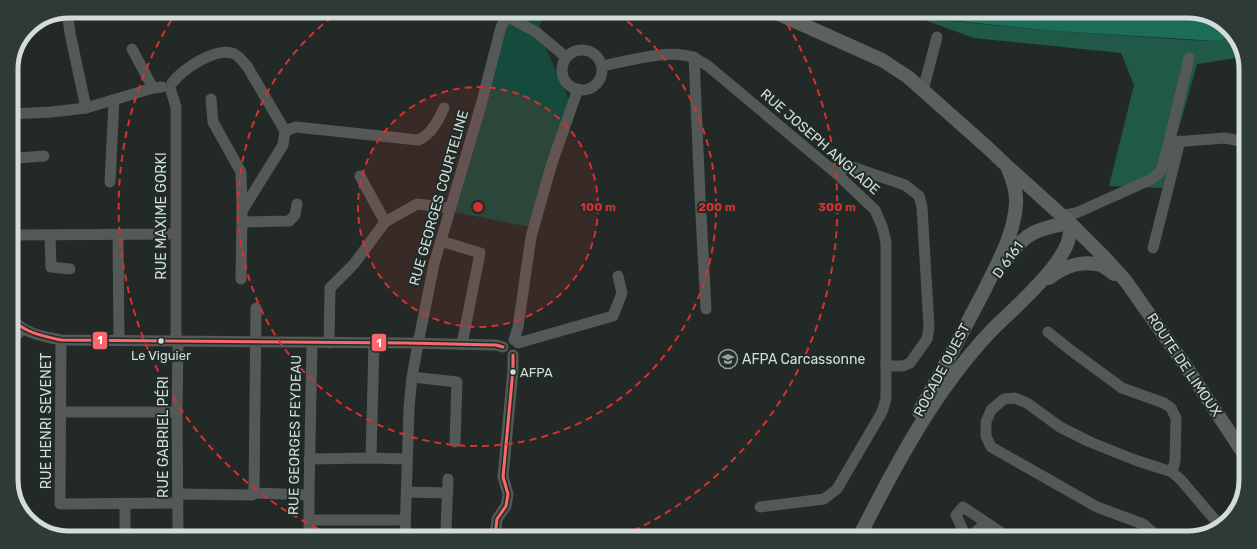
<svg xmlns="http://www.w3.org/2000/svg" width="1257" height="549" viewBox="0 0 1257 549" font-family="Rubik,sans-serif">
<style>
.green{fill:#154b3c}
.forest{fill:#215949}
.water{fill:#1b6d57}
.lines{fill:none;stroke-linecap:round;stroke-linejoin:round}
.minor{stroke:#545856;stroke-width:11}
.major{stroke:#5c605e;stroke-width:14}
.bus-1-casing{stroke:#1f2c27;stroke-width:6}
.bus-1{stroke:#fa686b;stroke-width:3}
.ring{fill:none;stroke:#d63131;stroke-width:2;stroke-dasharray:7 5}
.bus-dot{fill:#d4dcd9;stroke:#1f2c27;stroke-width:1.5}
.labels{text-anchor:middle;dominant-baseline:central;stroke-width:4;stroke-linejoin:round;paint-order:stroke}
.bus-label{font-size:13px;fill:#d4dcd9;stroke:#1f2c27}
.street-label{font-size:14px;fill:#d4dcd9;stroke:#1f2c27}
.poi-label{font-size:14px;fill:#d4dcd9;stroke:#1f2c27;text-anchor:start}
.rim{fill:none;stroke:#d4dcd9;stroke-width:5}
.centre{fill:#d63131;stroke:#1f2c27;stroke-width:2}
.ring-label{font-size:12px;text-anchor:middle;font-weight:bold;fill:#d63131;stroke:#1f2c27;stroke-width:4;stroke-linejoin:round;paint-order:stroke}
.line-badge{stroke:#1f2c27;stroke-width:1.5}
.badge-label{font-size:11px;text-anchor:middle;font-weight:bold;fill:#fff}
</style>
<rect width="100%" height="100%" fill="#222926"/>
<!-- green -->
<path class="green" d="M 511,13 L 545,13 L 538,30 L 575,113 L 530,227 L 454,212 Z"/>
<!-- forest -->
<path class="forest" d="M 919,18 L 1055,31 L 1189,40 L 1217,41 L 1236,37 L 1243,57 L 1197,64 L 1162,188 L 1109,186 L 1134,85 L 1121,53 L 974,38 Z"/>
<!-- water -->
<path class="water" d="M 888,14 L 1210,16 L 1236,37 L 1217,41 L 1055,31 Z"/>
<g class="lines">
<!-- minor -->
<g class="minor">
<path d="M 67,12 L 70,33 L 86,108"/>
<path d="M 501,13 L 536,32 L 566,57"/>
<path d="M 132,49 L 153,88"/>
<circle cx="582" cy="70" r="20"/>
<path d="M 694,57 L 700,195 L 706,309"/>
<path d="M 603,66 C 628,61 670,48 694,58 C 699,60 703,63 708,66 L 837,174 L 875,210 L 882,226 L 886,242 L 886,399 L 882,412 L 837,489 L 824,499 L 760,507"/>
<path d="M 172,83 C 183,69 214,48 232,53 C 239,55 242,61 247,66 L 285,131 L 283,145 L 242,211"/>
<path d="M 923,90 L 937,37"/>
<path d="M 171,91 L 176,107 L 176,341"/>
<path d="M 211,99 L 213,122 L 241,172 L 242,211 L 241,279"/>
<path d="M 11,114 L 51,112 L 86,108 L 153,88 L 162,87"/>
<path d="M 285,131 L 296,127 L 418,140 C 431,135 438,121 444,108"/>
<path d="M 1174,142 L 1225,138 L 1245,142"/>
<path d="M 11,144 L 18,158 L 44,156"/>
<path d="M 837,174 L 844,168 L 849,166 L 905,185 L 919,196 L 922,207 L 929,327 L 927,339 L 910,363 L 903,366 L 886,366"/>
<path d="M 360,176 L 385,222"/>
<path d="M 110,182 L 114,100"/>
<path d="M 1065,215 L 1076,213 L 1152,179 L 1161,171 L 1169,142 L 1189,58"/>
<path d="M 242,222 L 289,221 L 295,215 L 297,204"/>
<path d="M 11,235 L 175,234"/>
<path d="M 118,235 L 119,340"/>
<path d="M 50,236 L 51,267 L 70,269"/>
<path d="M 441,241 L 480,253 L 462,344"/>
<path d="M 1153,248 L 1180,141"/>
<path d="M 11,318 C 24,334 42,336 61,340 L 407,343 L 496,345 L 503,347"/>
<path d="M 1048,332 L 1069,349 L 1122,388 L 1164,403 L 1171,408 L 1176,418 L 1175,461 L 1172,472"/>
<path d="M 11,339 L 19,333 L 19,326 L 14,326"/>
<path d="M 61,340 L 60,504 L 178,503"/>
<path d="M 178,340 L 177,412 L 178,534"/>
<path d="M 514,340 L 518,327 L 531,237 L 552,163 L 578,89"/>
<path d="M 329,343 L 330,288 L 354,264 L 385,222 L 417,204 L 450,208"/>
<path d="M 518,343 L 613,316 L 622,293 L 618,276"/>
<path d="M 412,377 L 457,382 L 455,442"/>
<path d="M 61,412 L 177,412"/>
<path d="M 371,458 L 374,343"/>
<path d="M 309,459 L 371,458 L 407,459"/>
<path d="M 407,492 L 448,493"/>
<path d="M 254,493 L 256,308"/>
<path d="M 179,494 L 252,495 L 254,493 L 309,495"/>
<path d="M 125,503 L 125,534"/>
<path d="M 309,520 L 405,520"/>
<path d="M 309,528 L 309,495 L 312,343"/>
<path d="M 446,530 L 448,479"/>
<path d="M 405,535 L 409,408 L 412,377 L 418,344 L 434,264 L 481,105 L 501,27 L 507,16"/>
<path d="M 495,535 L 497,519 L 506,506 L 508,494 L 503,477 L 513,370 L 513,355"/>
<path d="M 966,537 L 956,515 L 963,507 L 1008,537"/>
<path d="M 970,537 L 981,527 L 984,522"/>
<path d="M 1159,538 L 1143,524 L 1097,507 L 991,447 L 986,436 L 986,422 L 991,410 L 1004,399 L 1015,398 L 1027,403 L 1060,427 L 1090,442 L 1135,460 L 1172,472 L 1181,480 L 1221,527"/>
</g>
<!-- major -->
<g class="major">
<path d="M 779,14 L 882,60 L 908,77 L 988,148 L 1008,167 L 1070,223 L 1104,257 L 1125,280 L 1185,365 L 1242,451"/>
<path d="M 1005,262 C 1023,233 1038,228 1070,223"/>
<path d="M 1049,278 C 1065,266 1081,260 1101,265 C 1105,267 1110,271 1114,274"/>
<path d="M 919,412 C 942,371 964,330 985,289 C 998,262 1014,235 1016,204 C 1017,191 1013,180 1008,169"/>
<path d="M 859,537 C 896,464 935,390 991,331 C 1011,310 1086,250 1067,219"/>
</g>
<!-- bus-1 casing -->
<g class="bus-1-casing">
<g id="bus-1">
<path d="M 11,318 C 25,333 42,336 61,340 L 407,343 L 496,345 L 503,347"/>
<path d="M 495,535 L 497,519 L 506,506 L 508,494 L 503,477 L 513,370 L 513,355"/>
</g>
</g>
<!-- bus-1 -->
<use href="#bus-1" class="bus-1"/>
</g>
<!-- distance rings -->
<circle cx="478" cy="207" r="120" fill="#d63131" fill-opacity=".12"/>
<g class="ring">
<circle cx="478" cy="207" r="120"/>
<path d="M618 14A239 239 0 1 1 339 12"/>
<path d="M329 534A359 359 0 0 1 177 11M781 14A359 359 0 0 1 624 535"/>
</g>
<!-- icons -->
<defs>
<g id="university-ring" transform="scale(1)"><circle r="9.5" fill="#1f2c27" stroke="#969d9a" stroke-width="1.5"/><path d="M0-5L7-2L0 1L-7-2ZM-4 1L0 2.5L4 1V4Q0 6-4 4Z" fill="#969d9a"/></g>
</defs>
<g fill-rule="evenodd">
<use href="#university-ring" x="728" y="359"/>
</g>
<!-- markers -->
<g class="bus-dot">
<circle cx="161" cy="341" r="3.5"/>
<circle cx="513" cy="372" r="3.5"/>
</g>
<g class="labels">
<!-- bus labels -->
<g class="bus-label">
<text x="161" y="355">Le Viguier</text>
<text x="520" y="372" text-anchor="start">AFPA</text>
</g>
<!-- street labels -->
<g class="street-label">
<text transform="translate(820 142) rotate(41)">RUE JOSEPH ANGLADE</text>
<text transform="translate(439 198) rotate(-74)">RUE GEORGES COURTELINE</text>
<text transform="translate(161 216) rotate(-90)">RUE MAXIME GORKI</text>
<text transform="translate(1008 260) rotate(-54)">D 6161</text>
<text transform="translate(1184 365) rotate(56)">ROUTE DE LIMOUX</text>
<text transform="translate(942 370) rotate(-62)">ROCADE OUEST</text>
<text transform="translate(46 421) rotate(-90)">RUE HENRI SEVENET</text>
<text transform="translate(295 435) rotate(-89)">RUE GEORGES FEYDEAU</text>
<text transform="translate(163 437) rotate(-90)">RUE GABRIEL PÉRI</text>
</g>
<!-- poi labels -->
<g class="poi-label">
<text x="742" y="359">AFPA Carcassonne</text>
</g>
</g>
<!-- crop -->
<path d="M0 0H1257V549H0ZM69 18H1188A51 51 0 0 1 1239 69V480A51 51 0 0 1 1188 531H69A51 51 0 0 1 18 480V69A51 51 0 0 1 69 18Z" fill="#2d3a35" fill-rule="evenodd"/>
<path class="rim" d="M69 18H1188A51 51 0 0 1 1239 69V480A51 51 0 0 1 1188 531H69A51 51 0 0 1 18 480V69A51 51 0 0 1 69 18Z"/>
<circle cx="478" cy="207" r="6" class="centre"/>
<g class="ring-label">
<text x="598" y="211">100 m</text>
<text x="717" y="211">200 m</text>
<text x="837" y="211">300 m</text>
</g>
<g class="line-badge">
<rect x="92" y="331" width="16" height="19" rx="4" fill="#fa686b"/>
<rect x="371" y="333" width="16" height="19" rx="4" fill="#fa686b"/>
</g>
<g class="badge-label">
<text x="100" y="344">1</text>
<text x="379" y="347">1</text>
</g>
</svg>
